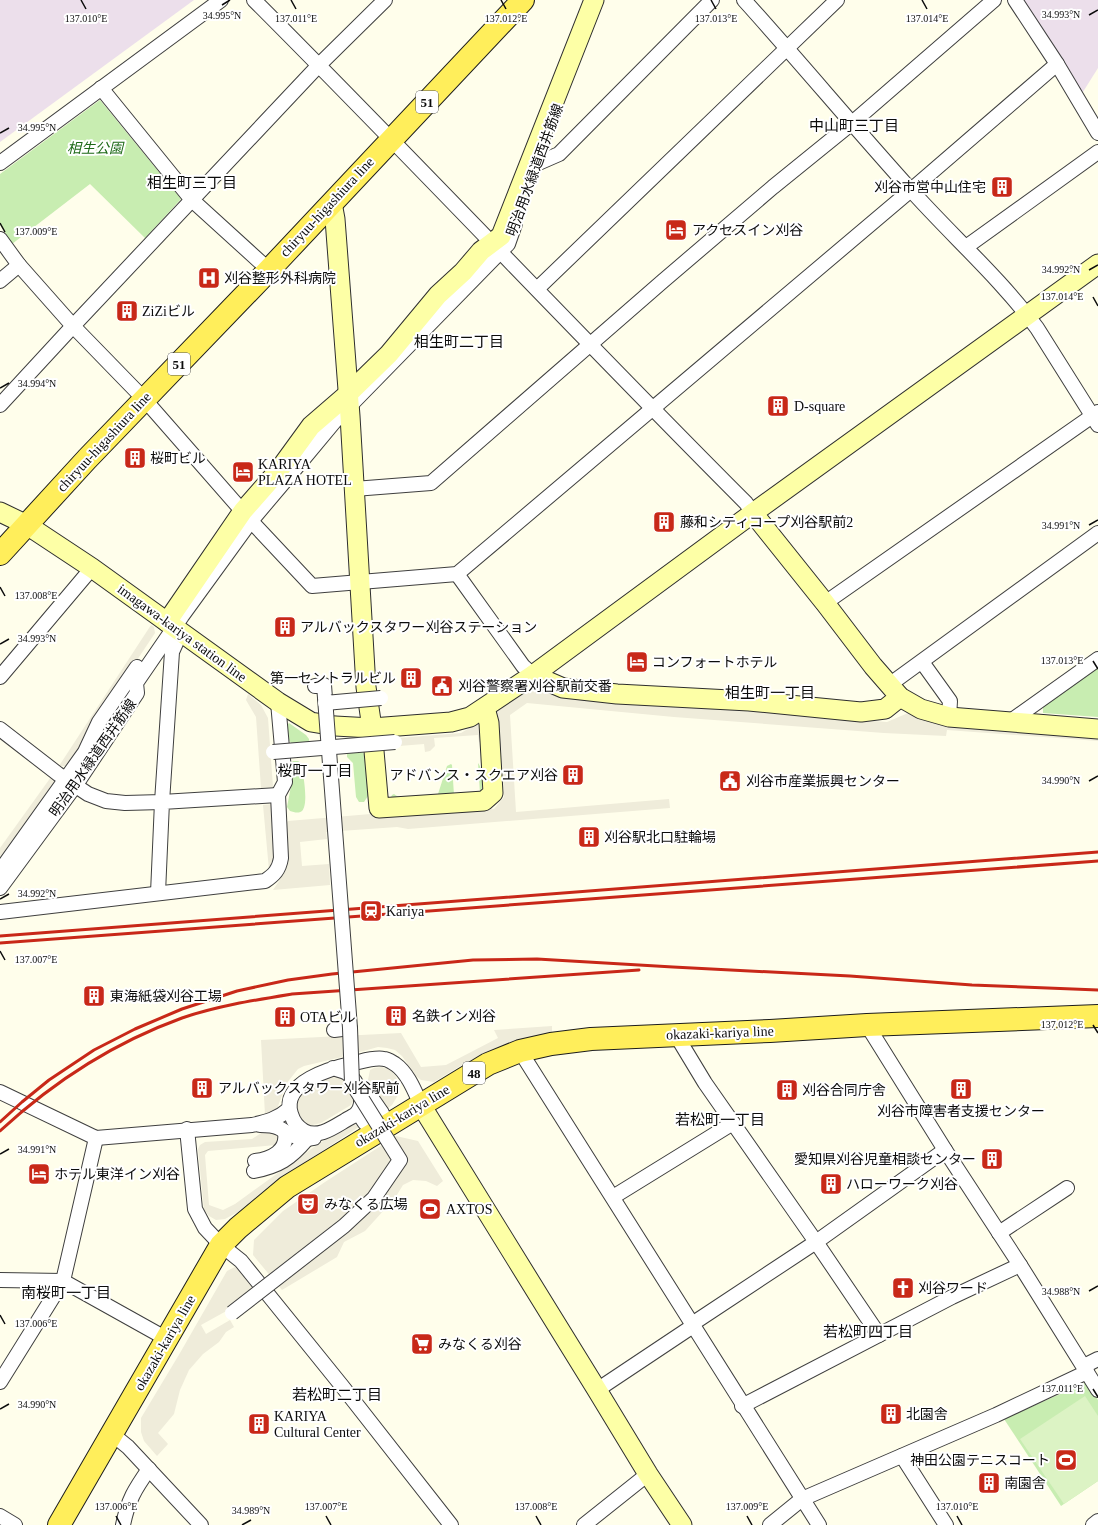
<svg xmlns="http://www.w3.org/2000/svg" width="1098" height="1525" viewBox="0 0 1098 1525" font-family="'Times New Roman','Noto Sans JP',serif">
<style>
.industrial{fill:#ecdfeb}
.green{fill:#c8edb1}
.pitch{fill:#dcf3c4}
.plaza{fill:#efecda}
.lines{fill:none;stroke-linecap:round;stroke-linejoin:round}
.street-casing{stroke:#3f3f3f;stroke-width:16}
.secondary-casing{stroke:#2e2e2e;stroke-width:21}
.primary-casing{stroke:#1d1d1d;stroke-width:24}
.street{stroke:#fff;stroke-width:14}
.secondary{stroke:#fdffa6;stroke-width:19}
.primary{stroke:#ffee5b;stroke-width:22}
.rail{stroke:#c82818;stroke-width:3}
.street-bridge-casing{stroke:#3f3f3f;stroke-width:16;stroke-linecap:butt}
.street-bridge{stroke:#fff;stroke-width:14}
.ticks{fill:none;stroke:#0c0c0c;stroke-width:1.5}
.labels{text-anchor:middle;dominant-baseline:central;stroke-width:4;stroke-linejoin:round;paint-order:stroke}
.shield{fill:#fff;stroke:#555;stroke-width:1}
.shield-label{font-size:13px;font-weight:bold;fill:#0c0c0c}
.park-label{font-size:14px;font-style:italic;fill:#1d6917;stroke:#fff}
.street-label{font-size:14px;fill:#0c0c0c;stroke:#fff}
.poi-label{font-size:14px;fill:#0c0c0c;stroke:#fff;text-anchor:start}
.neighbourhood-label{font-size:15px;fill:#0c0c0c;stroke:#fff}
.ticks-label{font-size:10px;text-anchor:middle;fill:#0c0c0c;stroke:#fff;stroke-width:4;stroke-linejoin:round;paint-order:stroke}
</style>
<rect width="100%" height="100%" fill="#fffeeb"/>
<!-- industrial -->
<g class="industrial">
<path d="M 0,0 L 194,0 L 0,142 Z"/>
<path d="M 1022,0 L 1098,0 L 1098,68 L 1081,95 Z"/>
</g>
<!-- green -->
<g class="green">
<path d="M 100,100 L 181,199 L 145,238 L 90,184 L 12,244 L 0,225 L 0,174 Z"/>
<path d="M 1098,665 L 1098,717 L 1043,713 L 1043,704 Z"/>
<path d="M 289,723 L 306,735 L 309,739 L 309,743 L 295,746 C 287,741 287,735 286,726 Z"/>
<path d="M 359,747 L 366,757 L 368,796 L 364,802 L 359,802 L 356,797 L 353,763 L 347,757 L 347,751 Z"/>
<path d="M 293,761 L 298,761 L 301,763 C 303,773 309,804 302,811 C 298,814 294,812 290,811 L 287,807 L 291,786 L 289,765 Z"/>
<path d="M 478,763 C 483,769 484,787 480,794 Z"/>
<path d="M 451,764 L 452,765 L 454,795 L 390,799 L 392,795 L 394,794 C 404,802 424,797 436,796 L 438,794 L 447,766 Z"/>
<path d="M 1087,1382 L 1098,1400 L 1098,1481 L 1061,1506 L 1004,1419 Z"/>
</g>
<!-- pitch -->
<path class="pitch" d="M 1085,1396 L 1098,1416 L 1098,1481 L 1064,1504 L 1020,1439 Z"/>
<!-- plaza -->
<g class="plaza">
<path d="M 151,625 L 154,627 L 155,633 L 89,732 L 87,741 L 80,746 L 67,766 L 59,766 Z"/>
<path d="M 530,691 L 541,691 L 577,698 L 887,722 L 908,713 L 921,717 L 1098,736 L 1098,741 L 947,730 L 946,736 L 884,733 L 674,717 L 527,703 L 510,715 L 516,812 L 669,799 L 670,808 L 408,829 L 397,827 L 326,832 L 327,839 L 300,842 L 302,866 L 329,864 L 330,885 L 273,890 L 285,872 L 284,832 L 284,826 L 288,821 L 406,811 L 413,814 L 494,809 L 504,797 L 501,746 L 495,739 L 495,716 L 497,709 L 523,693 Z"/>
<path d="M 248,694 L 261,705 L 268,718 L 273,787 L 261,788 L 256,717 L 246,700 Z"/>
<path d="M 478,723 L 480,723 L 484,740 L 479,742 L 478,735 L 434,738 L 435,746 L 430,751 L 425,752 L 424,744 L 399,746 L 399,738 L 461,733 Z"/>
<path d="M 51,777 L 56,783 L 28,825 L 0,858 L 0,848 Z"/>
<path d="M 274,804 L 278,859 L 269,870 L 263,805 Z"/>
<path d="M 552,1026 L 552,1034 L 490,1052 L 467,1062 L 434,1082 L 421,1080 L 416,1076 L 402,1056 L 395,1050 L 387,1048 L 378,1047 L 342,1057 L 304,1066 L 298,1069 L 286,1084 L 277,1109 L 273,1113 L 265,1115 L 261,1040 L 401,1033 L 421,1067 L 446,1065 L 498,1038 L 494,1030 Z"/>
<path d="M 382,1067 L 391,1070 L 396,1077 L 399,1086 L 398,1095 L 392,1105 L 382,1113 L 366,1090 L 370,1070 L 374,1068 Z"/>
<path d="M 337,1075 L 343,1077 L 352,1090 L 353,1100 L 351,1105 L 321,1123 L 308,1126 L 301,1124 L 295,1104 L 302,1093 L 323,1078 Z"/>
<path d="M 361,1117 L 365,1123 L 273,1183 L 238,1212 L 225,1219 L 216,1220 L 209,1216 L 204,1210 L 198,1149 L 200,1145 L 205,1142 L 252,1139 L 264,1131 L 278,1134 L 279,1140 L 276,1145 L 208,1151 L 205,1155 L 209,1205 L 223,1210 L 235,1204 L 314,1147 Z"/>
<path d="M 396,1136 L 418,1141 L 443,1181 L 437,1186 L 426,1181 L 413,1180 L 403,1185 L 395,1198 L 365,1231 L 344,1242 L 337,1257 L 282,1290 L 253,1255 L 254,1240 L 283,1211 L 325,1182 Z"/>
<path d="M 235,1267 L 242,1270 L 256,1287 L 230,1309 L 201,1325 L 206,1334 L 230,1320 L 234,1327 L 226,1332 L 219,1342 L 203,1354 L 189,1370 L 180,1390 L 174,1414 L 158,1433 L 168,1444 L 157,1456 L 144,1441 L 141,1432 L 141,1418 L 180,1353 L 227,1271 Z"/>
</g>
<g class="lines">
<!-- street casing -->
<g class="street-casing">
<g id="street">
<path d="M 254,0 C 420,166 580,337 746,503 L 753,513"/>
<path d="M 744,0 C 800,62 854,127 910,189 C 952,236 1000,278 1037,328 L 1098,425"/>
<path d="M 1015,0 L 1057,64 L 1098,133"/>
<path d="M 101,88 L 192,200 L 269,270"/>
<path d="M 0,163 L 221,0"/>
<path d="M 527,168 L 559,154 L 712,0"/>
<path d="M 0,239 L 19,265"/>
<path d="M 966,247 L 1098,152"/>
<path d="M 0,281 L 19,265 L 73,326 L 319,65 L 385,0"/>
<path d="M 537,289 L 837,0"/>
<path d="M 0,405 L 73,326 L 145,400 L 251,521 L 312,586 L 457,574 L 911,190 L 1057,64"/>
<path d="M 354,489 L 431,483 L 663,281 L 773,187 L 852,123 L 994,0"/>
<path d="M 457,574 L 523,666 L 533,675"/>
<path d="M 825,603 L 1098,412"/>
<path d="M 922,662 L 950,701 L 949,717"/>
<path d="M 0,677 L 92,568"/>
<path d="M 889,685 L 1098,533"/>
<path d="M 315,686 L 324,685 L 325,698"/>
<path d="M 1008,723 L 1098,659"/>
<path d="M 0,729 L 58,774 L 88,794 L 106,801 L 125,803 L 162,802 L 172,652 L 181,632"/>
<path d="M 0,871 L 85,752 L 99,722 L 137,667"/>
<path d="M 0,888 L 75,786 L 137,693 L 136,683 L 182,616 L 251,521 L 295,469 L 335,421 L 508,244 L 515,224"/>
<path d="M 158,893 L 162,802 L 278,795"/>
<path d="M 0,912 L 265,881 C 274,875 279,870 281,858 L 278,795 L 285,782 L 278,702"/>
<path d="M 867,1025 L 945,1150 L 1020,1265 L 1098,1390"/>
<path d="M 334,1030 L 350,1028"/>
<path d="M 676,1035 L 705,1083 L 816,1242 L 692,1324"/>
<path d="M 520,1051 L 819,1525"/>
<path d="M 333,1068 C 338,1070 343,1071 347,1073 C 358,1081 367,1103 356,1114 C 354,1116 349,1118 346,1120 C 334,1127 318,1139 304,1131 C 297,1127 293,1121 291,1114 C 280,1082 332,1068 354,1063 C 363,1061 375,1057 384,1059 C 388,1059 393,1063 395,1064 C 408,1073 415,1092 421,1105"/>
<path d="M 0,1092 L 96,1138 L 252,1125 C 266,1122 278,1119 289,1109"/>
<path d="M 373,1100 L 382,1113 L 365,1123 L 361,1117 Z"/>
<path d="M 260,1125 C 267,1125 273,1125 279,1128 C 292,1135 299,1141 314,1138"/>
<path d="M 187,1129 L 195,1209 L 205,1228 L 221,1245 L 241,1261 L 342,1386 L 451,1525"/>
<path d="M 96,1138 L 63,1281 L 167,1339"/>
<path d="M 255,1161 C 271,1159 288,1151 285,1133"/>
<path d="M 254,1171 C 279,1166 290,1159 307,1139"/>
<path d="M 613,1197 L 733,1123"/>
<path d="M 999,1233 L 1067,1188"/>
<path d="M 0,1280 L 63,1281 L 0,1382"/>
<path d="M 879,1335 L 816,1242 L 945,1150"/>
<path d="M 1084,1366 L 1098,1359"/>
<path d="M 597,1390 L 693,1326"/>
<path d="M 742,1406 L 952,1297 L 1020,1265"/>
<path d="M 112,1434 L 128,1447 L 201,1525"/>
<path d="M 902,1456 L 946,1525"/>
<path d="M 0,1516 L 15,1525"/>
<path d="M 123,1525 C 128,1500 135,1489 149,1469"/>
<path d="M 584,1525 L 648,1474"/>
<path d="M 770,1525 L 802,1499 L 996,1415 L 1087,1372"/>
<path d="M 1093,1525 L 1098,1521"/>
</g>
</g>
<!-- secondary casing -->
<g class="secondary-casing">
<g id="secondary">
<path d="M 332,203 L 335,219 L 350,416 L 366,687 L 372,728 L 379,808 L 484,801 L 493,793 L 489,723 L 485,708"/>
<path d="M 0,512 L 27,525 L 92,568 L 278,702 L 311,722 L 335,726 L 372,728 L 451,722 L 470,717 L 533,675 L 753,513 L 1098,264"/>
<path d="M 753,513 L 825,603 L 873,666 L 900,697 L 921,709 L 949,717 L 1098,729"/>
<path d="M 167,622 L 243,511 L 279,470 L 311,426 L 348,394 L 389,354 L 438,295 L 463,272 L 481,251 L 501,236 L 594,0"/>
<path d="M 533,675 L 563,688 L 617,694 L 749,701 L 861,712 L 885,709 L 900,697"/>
<path d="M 421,1105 L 597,1390 L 648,1474 L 682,1525"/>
</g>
</g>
<!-- primary casing -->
<g class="primary-casing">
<g id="primary">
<path d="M 0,554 L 87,459 L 269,270 L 523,0"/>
<path d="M 59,1525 L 221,1245 L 238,1228 L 287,1187 L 488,1064 L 520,1051 L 551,1044 L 591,1039 L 770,1031 L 867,1025 L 1098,1016"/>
</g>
</g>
<!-- street -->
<use href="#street" class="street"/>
<!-- secondary -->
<use href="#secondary" class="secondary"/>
<!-- primary -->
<use href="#primary" class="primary"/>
<!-- rail -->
<g class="rail">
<path d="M 0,936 L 1098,852"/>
<path d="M 0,943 C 366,917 732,887 1098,861"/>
<path d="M 0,1122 L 22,1102 L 49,1080 L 94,1050 L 135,1029 L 182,1009 L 237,991 L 288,980 L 332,974 L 473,960 L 537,959 L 673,967 L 850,976 L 972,985 L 1098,990"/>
<path d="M 0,1131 C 53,1082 113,1043 182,1018 C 217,1006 255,1000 292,994 L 639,970"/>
</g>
<!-- street-bridge casing -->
<g class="street-bridge-casing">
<g id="street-bridge">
<path d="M 325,703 L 381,698"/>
<path d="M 273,752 L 395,742"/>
<path d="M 232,1313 L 344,1226 L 374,1198 L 400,1160 L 352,1083 L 350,1028 L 325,698"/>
</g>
</g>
<!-- street-bridge -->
<use href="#street-bridge" class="street-bridge"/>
</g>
<!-- ticks -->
<path class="ticks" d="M 81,0 L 86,9M 291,0 L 296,9M 501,0 L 506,9M 711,0 L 716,9M 922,0 L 927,9M 222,5 L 230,0M 1089,15 L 1098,10M 0,133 L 9,128M 0,223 L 5,232M 1089,270 L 1098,265M 1093,297 L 1098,306M 0,388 L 9,383M 1089,525 L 1098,520M 0,587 L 5,596M 0,644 L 9,639M 1093,661 L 1098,669M 1089,781 L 1098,776M 0,899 L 9,894M 0,951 L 5,960M 1093,1025 L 1098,1033M 0,1154 L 9,1149M 1089,1291 L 1098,1286M 0,1315 L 5,1324M 1093,1389 L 1098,1397M 0,1409 L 9,1404M 116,1516 L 121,1525M 326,1516 L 331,1525M 536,1516 L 541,1525M 747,1516 L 752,1525M 957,1516 L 962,1525M 242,1525 L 251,1520"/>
<!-- icons -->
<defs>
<g id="building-square" transform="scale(1.15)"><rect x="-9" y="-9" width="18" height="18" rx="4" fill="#c82818" stroke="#fff"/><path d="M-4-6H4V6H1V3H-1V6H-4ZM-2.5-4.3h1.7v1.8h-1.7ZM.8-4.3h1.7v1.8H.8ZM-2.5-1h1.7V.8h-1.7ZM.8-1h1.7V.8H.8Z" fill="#fff"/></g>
<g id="hotel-square" transform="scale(1.15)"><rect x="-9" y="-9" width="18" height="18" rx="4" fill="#c82818" stroke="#fff"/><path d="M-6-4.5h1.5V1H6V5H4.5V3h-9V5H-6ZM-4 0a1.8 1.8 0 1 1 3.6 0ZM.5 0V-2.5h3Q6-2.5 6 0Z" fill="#fff"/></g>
<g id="hospital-square" transform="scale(1.15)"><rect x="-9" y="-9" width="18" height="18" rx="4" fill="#c82818" stroke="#fff"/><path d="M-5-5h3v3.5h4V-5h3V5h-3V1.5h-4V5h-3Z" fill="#fff"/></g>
<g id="civic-square" transform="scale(1.15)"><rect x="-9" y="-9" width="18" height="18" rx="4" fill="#c82818" stroke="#fff"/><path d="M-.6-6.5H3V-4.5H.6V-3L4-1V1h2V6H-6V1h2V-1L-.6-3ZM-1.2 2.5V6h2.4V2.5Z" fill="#fff"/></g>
<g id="station-square" transform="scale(1.15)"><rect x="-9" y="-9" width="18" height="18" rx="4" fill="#c82818" stroke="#fff"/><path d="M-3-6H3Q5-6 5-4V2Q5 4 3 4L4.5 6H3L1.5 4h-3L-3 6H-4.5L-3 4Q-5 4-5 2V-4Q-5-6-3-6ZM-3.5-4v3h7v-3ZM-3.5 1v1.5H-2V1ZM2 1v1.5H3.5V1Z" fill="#fff"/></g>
<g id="theatre-square" transform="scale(1.15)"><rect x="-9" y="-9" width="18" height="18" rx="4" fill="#c82818" stroke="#fff"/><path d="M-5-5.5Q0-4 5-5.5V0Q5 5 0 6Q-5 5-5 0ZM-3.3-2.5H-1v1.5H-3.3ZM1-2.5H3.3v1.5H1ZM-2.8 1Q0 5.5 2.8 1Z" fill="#fff"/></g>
<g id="stadium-square" transform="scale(1.15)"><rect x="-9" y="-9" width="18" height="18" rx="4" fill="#c82818" stroke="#fff"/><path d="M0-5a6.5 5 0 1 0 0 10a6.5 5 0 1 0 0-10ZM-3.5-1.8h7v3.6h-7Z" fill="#fff"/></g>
<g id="church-square" transform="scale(1.15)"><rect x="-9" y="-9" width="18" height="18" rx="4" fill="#c82818" stroke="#fff"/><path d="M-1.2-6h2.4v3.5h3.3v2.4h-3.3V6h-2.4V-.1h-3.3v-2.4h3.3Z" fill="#fff"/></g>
<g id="supermarket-square" transform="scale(1.15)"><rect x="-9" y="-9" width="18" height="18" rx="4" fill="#c82818" stroke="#fff"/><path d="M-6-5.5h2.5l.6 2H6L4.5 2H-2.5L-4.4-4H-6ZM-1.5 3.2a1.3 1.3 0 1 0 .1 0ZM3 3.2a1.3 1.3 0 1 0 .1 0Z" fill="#fff"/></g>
</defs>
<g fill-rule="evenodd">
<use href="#building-square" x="1002" y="187"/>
<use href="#hotel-square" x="676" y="230"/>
<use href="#hospital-square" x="209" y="278"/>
<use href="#building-square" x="127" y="311"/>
<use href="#building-square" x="778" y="406"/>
<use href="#building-square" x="135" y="458"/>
<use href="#hotel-square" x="243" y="472"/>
<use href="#building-square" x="664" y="522"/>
<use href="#building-square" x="285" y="627"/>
<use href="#hotel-square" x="637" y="662"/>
<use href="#building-square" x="411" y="678"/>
<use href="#civic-square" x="442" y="686"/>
<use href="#building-square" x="573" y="775"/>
<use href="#civic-square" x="730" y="781"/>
<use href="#building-square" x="589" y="837"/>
<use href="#station-square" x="371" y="911"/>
<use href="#building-square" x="94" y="996"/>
<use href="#building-square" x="396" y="1016"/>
<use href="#building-square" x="285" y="1017"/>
<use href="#building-square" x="202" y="1088"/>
<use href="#building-square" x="961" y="1089"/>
<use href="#building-square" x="787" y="1090"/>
<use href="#building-square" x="992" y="1159"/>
<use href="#hotel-square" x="39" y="1174"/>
<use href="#building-square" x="831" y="1184"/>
<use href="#theatre-square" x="308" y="1204"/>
<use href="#stadium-square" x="430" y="1209"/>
<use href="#church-square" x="903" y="1288"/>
<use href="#supermarket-square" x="422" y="1344"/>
<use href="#building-square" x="891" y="1414"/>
<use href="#building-square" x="259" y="1424"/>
<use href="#stadium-square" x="1066" y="1460"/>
<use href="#building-square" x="989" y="1483"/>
</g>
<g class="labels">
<!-- shield labels -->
<g class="shield">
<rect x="416" y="91" width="22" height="22" rx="3"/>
<rect x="168" y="353" width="22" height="22" rx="3"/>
<rect x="463" y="1062" width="22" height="22" rx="3"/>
</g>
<g class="shield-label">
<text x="427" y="102">51</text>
<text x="179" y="364">51</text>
<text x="474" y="1073">48</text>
</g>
<!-- park labels -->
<g class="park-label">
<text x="95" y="148">相生公園</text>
</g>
<!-- street labels -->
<g class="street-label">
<text transform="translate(535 170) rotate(-70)">明治用水緑道西井筋線</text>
<text transform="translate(327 207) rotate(-47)">chiryuu-higashiura line</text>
<text transform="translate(104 442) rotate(-47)">chiryuu-higashiura line</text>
<text transform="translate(182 633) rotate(36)">imagawa-kariya station line</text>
<text transform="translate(93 758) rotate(-55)">明治用水緑道西井筋線</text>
<text transform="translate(720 1033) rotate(-2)">okazaki-kariya line</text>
<text transform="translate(402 1116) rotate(-31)">okazaki-kariya line</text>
<text transform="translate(165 1343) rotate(-60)">okazaki-kariya line</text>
</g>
<!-- poi labels -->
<g class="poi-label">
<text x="986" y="187" text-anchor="end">刈谷市営中山住宅</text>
<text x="692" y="230">アクセスイン刈谷</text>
<text x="224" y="278">刈谷整形外科病院</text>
<text x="142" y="311">ZiZiビル</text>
<text x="794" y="406">D-square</text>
<text x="150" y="458">桜町ビル</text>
<text x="258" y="464">KARIYA<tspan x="258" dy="16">PLAZA HOTEL</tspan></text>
<text x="680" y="522">藤和シティコープ刈谷駅前2</text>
<text x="300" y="627">アルバックスタワー刈谷ステーション</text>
<text x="652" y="662">コンフォートホテル</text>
<text x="396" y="678" text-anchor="end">第一セントラルビル</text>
<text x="458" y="686">刈谷警察署刈谷駅前交番</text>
<text x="558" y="775" text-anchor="end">アドバンス・スクエア刈谷</text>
<text x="746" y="781">刈谷市産業振興センター</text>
<text x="604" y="837">刈谷駅北口駐輪場</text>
<text x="386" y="911">Kariya</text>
<text x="110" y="996">東海紙袋刈谷工場</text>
<text x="412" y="1016">名鉄イン刈谷</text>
<text x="300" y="1017">OTAビル</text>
<text x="218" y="1088">アルバックスタワー刈谷駅前</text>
<text x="802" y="1090">刈谷合同庁舎</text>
<text x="961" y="1111" text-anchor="middle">刈谷市障害者支援センター</text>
<text x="976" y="1159" text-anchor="end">愛知県刈谷児童相談センター</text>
<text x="54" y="1174">ホテル東洋イン刈谷</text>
<text x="846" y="1184">ハローワーク刈谷</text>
<text x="324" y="1204">みなくる広場</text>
<text x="446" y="1209">AXTOS</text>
<text x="918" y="1288">刈谷ワード</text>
<text x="438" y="1344">みなくる刈谷</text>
<text x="906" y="1414">北園舎</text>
<text x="274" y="1416">KARIYA<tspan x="274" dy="16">Cultural Center</tspan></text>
<text x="1050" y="1460" text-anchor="end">神田公園テニスコート</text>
<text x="1004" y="1483">南園舎</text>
</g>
<!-- neighbourhood labels -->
<g class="neighbourhood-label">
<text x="854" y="126">中山町三丁目</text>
<text x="192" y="183">相生町三丁目</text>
<text x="459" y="342">相生町二丁目</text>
<text x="770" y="693">相生町一丁目</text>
<text x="315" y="771">桜町一丁目</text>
<text x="720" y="1120">若松町一丁目</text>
<text x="66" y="1293">南桜町一丁目</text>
<text x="868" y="1332">若松町四丁目</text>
<text x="337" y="1395">若松町二丁目</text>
</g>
</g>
<g class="ticks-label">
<text x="1061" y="18">34.993°N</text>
<text x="222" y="19">34.995°N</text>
<text x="86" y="22">137.010°E</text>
<text x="506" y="22">137.012°E</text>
<text x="716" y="22">137.013°E</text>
<text x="296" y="22">137.011°E</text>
<text x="927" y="22">137.014°E</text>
<text x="37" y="131">34.995°N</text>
<text x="36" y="235">137.009°E</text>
<text x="1061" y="273">34.992°N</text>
<text x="1062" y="300">137.014°E</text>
<text x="37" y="387">34.994°N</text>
<text x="1061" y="529">34.991°N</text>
<text x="36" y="599">137.008°E</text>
<text x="37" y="642">34.993°N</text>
<text x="1062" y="664">137.013°E</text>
<text x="1061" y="784">34.990°N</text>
<text x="37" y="897">34.992°N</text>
<text x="36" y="963">137.007°E</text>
<text x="1062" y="1028">137.012°E</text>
<text x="37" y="1153">34.991°N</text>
<text x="1061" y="1295">34.988°N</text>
<text x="36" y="1327">137.006°E</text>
<text x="1062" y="1392">137.011°E</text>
<text x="37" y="1408">34.990°N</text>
<text x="116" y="1510">137.006°E</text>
<text x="326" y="1510">137.007°E</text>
<text x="536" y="1510">137.008°E</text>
<text x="747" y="1510">137.009°E</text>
<text x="957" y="1510">137.010°E</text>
<text x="251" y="1514">34.989°N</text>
</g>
</svg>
